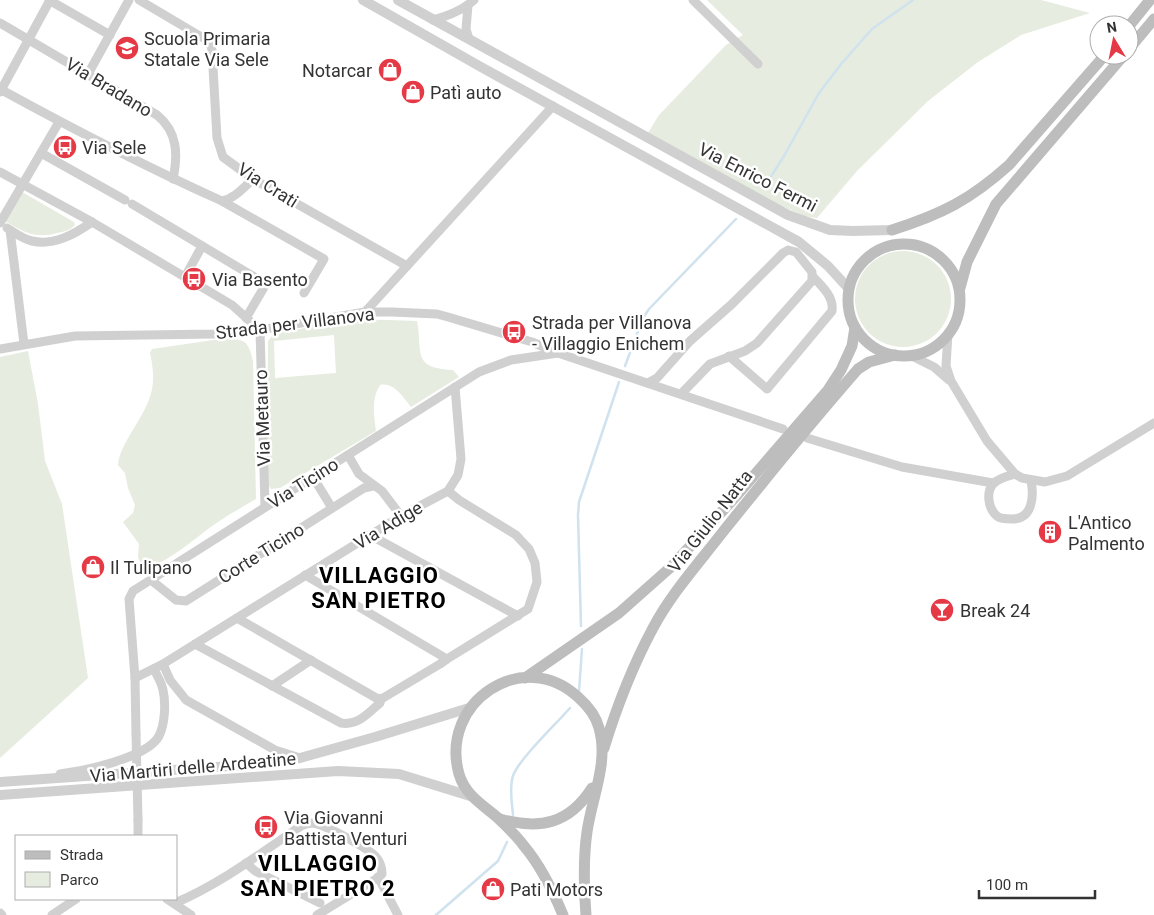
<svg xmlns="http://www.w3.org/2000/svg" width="1154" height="915" viewBox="0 0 1154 915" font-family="Roboto,sans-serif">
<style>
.green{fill:#e6ecdf;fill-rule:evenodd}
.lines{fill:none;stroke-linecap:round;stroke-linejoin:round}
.stream{stroke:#cfe2ee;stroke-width:2.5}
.minor{stroke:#d0d0d0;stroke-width:9}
.tertiary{stroke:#d0d0d0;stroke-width:10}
.secondary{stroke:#bdbdbd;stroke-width:11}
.minor-bridge{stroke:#d0d0d0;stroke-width:9}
.labels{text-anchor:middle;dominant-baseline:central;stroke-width:5;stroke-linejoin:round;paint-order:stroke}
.poi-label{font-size:18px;fill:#333;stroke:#fff;text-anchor:start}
.street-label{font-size:18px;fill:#333;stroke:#fff}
.district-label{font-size:22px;font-weight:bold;letter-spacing:1px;fill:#000;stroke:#fff}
</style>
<rect width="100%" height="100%" fill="#fff"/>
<!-- green -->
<g class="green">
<path d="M 707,0 L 1041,0 L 1090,13 L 1021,35 L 978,62 L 928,101 L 857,171 L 817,218 L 804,216 L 775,203 L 648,133 L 659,115 L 726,45 L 743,35 Z"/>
<path d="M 22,192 L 74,222 L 75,225 C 70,230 64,232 57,233 C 36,239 23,232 5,221 Z"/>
<circle cx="903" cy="299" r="48"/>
<path d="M 355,319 L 417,321 C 423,352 411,368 453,370 L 459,377 L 411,407 C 403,397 394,382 380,385 C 371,399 374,415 376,431 L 280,488 L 271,489 L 267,483 L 268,341 L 273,335 L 278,333 ZM 334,335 L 336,373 L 275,378 L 274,341 Z"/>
<path d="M 220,339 C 243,339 248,338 253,361 L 256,499 C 242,507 228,515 215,524 C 200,534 159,571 142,567 L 138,557 L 139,544 L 123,522 L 133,513 L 135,505 L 128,488 L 125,473 L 118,465 C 119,453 125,444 131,433 C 150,402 158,389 150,353 L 152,349 Z"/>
<path d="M 28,351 L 38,404 L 45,461 L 62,504 L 88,678 L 0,758 L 0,357 Z"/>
</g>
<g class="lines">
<!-- stream -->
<g class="stream">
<path d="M 763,189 L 784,156 L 819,93 L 842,63 L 872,29 L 913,0"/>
<path d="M 625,366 L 643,318 L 649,309 L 736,219"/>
<path d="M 581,626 L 578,515 L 579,502 L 619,382"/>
<path d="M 579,691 L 582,649"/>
<path d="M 513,815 C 512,803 509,788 513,776 C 518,760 557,723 570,708"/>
<path d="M 436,915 L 498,861 L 507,842"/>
</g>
<!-- minor -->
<g class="minor">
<path d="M 49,0 L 110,35"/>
<path d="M 139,0 L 205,39 L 210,43 L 212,50 L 217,138 L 223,157 L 253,179 L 407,266"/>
<path d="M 693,0 L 758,64"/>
<path d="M 468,5 L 466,29 L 469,39"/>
<path d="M 433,20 C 448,16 463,10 474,0"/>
<path d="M 0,23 L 157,115 C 178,132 178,155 173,179"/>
<path d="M 88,74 L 129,0"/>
<path d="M 0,89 C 73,129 146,167 222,201 C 235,198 243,188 253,179"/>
<path d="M 0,92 L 50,0"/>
<path d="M 41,153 L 125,200"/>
<path d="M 0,172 L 92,222 L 232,305 L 260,330"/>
<path d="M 222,201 L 324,259 L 304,293"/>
<path d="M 132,204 L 266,284 L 246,318"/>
<path d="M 0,223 L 59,122"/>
<path d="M 7,228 C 15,233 23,239 32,241 C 54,246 75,234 92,222"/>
<path d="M 10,230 L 24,344"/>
<path d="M 185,277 L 202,246"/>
<path d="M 365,312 L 553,106"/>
<path d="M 260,330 L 265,506"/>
<path d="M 948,334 L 946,366 L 951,381 L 987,441 L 1015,474 L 1022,478 L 1045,482 L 1067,476 L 1154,423"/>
<path d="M 0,349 L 75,336 L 214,334 L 260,330 L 365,312 L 392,312 L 437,314 L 448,317 L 532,342 L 558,353 L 783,429"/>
<path d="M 910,355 L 934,367 L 949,380"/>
<path d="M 729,356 L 767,389 L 832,311 C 834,297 822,286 813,277"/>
<path d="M 648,383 L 657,378 L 690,341 L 732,304 L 783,253 L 788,250 L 796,252 L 812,272 L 812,281 L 757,343 L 745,351 L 710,364 L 681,394"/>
<path d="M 807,438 L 902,467 L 993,483"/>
<path d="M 348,455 L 359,474 L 382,491 L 401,516"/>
<path d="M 1015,474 C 1008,476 998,478 993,484 C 986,492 988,509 997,516 C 1000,519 1007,519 1012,519 C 1033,519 1034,496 1031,481"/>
<path d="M 313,477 L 332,508"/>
<path d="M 370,535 L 518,616"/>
<path d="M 305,575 L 447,659"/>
<path d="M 151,580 L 176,600 L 186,601 L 364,488 L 373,486"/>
<path d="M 237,618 L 378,699 L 383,698 L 440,664 L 447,659 L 528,609 L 537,582 L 535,563 L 529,549 L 516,535 L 459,500 L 448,491"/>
<path d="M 195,644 L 341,723 C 358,726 368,713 380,703 L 381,699"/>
<path d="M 163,664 L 170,680 L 186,700 L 275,750 L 300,758"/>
<path d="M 135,678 L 163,664 L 401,516 L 448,491 L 458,475 L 461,459 L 455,387"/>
<path d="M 272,686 L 311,660"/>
<path d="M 136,734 L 135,678 L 129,599 L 133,591 L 479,372 L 511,360 L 558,353"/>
<path d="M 60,774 C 84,771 147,758 159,736 C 165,724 166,703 163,690 C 162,683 157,676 154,669"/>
<path d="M 138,820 L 138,836"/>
<path d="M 246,863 L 255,871 L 320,903"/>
<path d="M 378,877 L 398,915"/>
<path d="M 167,899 L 191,915"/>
<path d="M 175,903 C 220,884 261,853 301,826 C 304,825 308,823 312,823 C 324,824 366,847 375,856 C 380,861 382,867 382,874 L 376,879 L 317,915"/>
<path d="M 0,913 L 2,915"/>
<path d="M 52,915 L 76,899"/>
</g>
<!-- tertiary -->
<g class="tertiary">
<path d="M 363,0 L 481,67 L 799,242 L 828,266 L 849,289"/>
<path d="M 398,0 L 788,215 L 830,230 L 853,231 L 892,230"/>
<path d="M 0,782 L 259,764 L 300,758 L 375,737 L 469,708"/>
<path d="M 0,795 L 338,771 L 399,774 L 470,796"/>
</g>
<!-- secondary -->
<g class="secondary">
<path d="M 1129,26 L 1150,0"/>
<path d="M 1129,49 L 1154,19"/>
<path d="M 892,230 C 942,214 970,200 1009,165 L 1105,55"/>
<circle cx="904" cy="300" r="56"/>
<path d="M 960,288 L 967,262 L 996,204 L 1124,55"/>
<path d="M 525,678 L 619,613 L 672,566 L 738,494 L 828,390 L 841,370 L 852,346 L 855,327"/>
<path d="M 604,748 C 617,706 632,667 653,628 C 671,594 698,564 722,533 C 766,478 811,423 858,369 L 869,362 L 895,355"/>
<path d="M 500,819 C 540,830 569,824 592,788"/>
<path d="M 563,915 C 553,891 541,866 524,846 C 517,836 507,827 498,818 C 483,805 465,795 459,774 C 439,702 523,646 578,697 C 587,705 596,716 599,728 C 609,762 592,797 587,832 C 583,859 584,888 586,915"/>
</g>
<!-- minor-bridge -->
<path class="minor-bridge" d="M 136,734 L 138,820"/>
</g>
<!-- icons -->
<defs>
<g id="school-disc" transform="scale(1.25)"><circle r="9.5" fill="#e63946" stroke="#fff"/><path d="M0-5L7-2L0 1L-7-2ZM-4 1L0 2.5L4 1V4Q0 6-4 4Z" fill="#fff"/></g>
<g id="shop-disc" transform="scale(1.25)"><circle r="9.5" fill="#e63946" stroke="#fff"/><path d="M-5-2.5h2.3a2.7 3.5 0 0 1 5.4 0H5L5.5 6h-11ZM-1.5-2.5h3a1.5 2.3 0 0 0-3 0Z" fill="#fff"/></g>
<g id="bus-disc" transform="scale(1.25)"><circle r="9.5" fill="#e63946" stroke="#fff"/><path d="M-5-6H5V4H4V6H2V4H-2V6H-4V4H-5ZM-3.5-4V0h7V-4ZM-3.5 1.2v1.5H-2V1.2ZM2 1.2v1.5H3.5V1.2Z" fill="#fff"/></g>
<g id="building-disc" transform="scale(1.25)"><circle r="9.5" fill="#e63946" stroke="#fff"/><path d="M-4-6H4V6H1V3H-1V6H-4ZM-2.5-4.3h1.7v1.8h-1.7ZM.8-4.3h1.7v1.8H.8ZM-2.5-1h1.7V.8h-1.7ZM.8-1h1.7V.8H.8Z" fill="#fff"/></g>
<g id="bar-disc" transform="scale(1.25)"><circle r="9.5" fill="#e63946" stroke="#fff"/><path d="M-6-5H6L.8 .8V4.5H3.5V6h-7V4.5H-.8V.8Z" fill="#fff"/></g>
</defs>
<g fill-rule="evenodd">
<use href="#school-disc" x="127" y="48"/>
<use href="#shop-disc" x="390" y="70"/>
<use href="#shop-disc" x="413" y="92"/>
<use href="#bus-disc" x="65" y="147"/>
<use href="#bus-disc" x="194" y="279"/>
<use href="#bus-disc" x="514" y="332"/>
<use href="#building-disc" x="1050" y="532"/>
<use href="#shop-disc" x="93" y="567"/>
<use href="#bar-disc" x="942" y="610"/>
<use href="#bus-disc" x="266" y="827"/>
<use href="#shop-disc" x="493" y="889"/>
</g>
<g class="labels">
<!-- poi labels -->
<g class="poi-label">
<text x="144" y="38">Scuola Primaria<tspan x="144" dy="21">Statale Via Sele</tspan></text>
<text x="372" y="70" text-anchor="end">Notarcar</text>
<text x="430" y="92">Patì auto</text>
<text x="82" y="147">Via Sele</text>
<text x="212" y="279">Via Basento</text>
<text x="532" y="322">Strada per Villanova<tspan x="532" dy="21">- Villaggio Enichem</tspan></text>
<text x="1068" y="522">L'Antico<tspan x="1068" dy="21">Palmento</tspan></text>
<text x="110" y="567">Il Tulipano</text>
<text x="960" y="610">Break 24</text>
<text x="284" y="817">Via Giovanni<tspan x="284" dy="21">Battista Venturi</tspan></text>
<text x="510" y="889">Pati Motors</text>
</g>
<!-- street labels -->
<g class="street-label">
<text transform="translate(109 87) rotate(31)">Via Bradano</text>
<text transform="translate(758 177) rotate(27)">Via Enrico Fermi</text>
<text transform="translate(268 185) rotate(32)">Via Crati</text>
<text transform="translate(295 323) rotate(-7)">Strada per Villanova</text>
<text transform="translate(262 418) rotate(-92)">Via Metauro</text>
<text transform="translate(303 483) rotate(-32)">Via Ticino</text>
<text transform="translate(710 521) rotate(-52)">Via Giulio Natta</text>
<text transform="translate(388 525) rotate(-31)">Via Adige</text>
<text transform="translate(261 553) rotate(-32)">Corte Ticino</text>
<text transform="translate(193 767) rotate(-5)">Via Martiri delle Ardeatine</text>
</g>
<!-- district labels -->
<g class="district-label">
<text x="379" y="575">VILLAGGIO<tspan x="379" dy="25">SAN PIETRO</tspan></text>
<text x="318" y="863">VILLAGGIO<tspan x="318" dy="25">SAN PIETRO 2</tspan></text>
</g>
</g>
<!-- legend -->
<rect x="15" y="835" width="162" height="65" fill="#ffffff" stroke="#adadad"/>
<rect x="25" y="851" width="25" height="8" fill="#bdbdbd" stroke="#adadad"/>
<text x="60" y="860" font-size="15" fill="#333333">Strada</text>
<rect x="25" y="872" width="25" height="15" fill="#e6ecdf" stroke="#adadad"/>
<text x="60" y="885" font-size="15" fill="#333333">Parco</text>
<!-- north arrow -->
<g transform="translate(1114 40) rotate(350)"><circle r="24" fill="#ffffff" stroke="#adadad"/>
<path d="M0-4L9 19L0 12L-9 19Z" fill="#e63946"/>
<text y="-8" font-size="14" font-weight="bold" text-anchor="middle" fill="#333333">N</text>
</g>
<!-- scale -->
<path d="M979 890v8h116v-8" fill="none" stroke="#333333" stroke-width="2.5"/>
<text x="986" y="890" font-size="15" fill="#333333" stroke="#ffffff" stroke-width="4" paint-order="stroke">100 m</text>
</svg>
